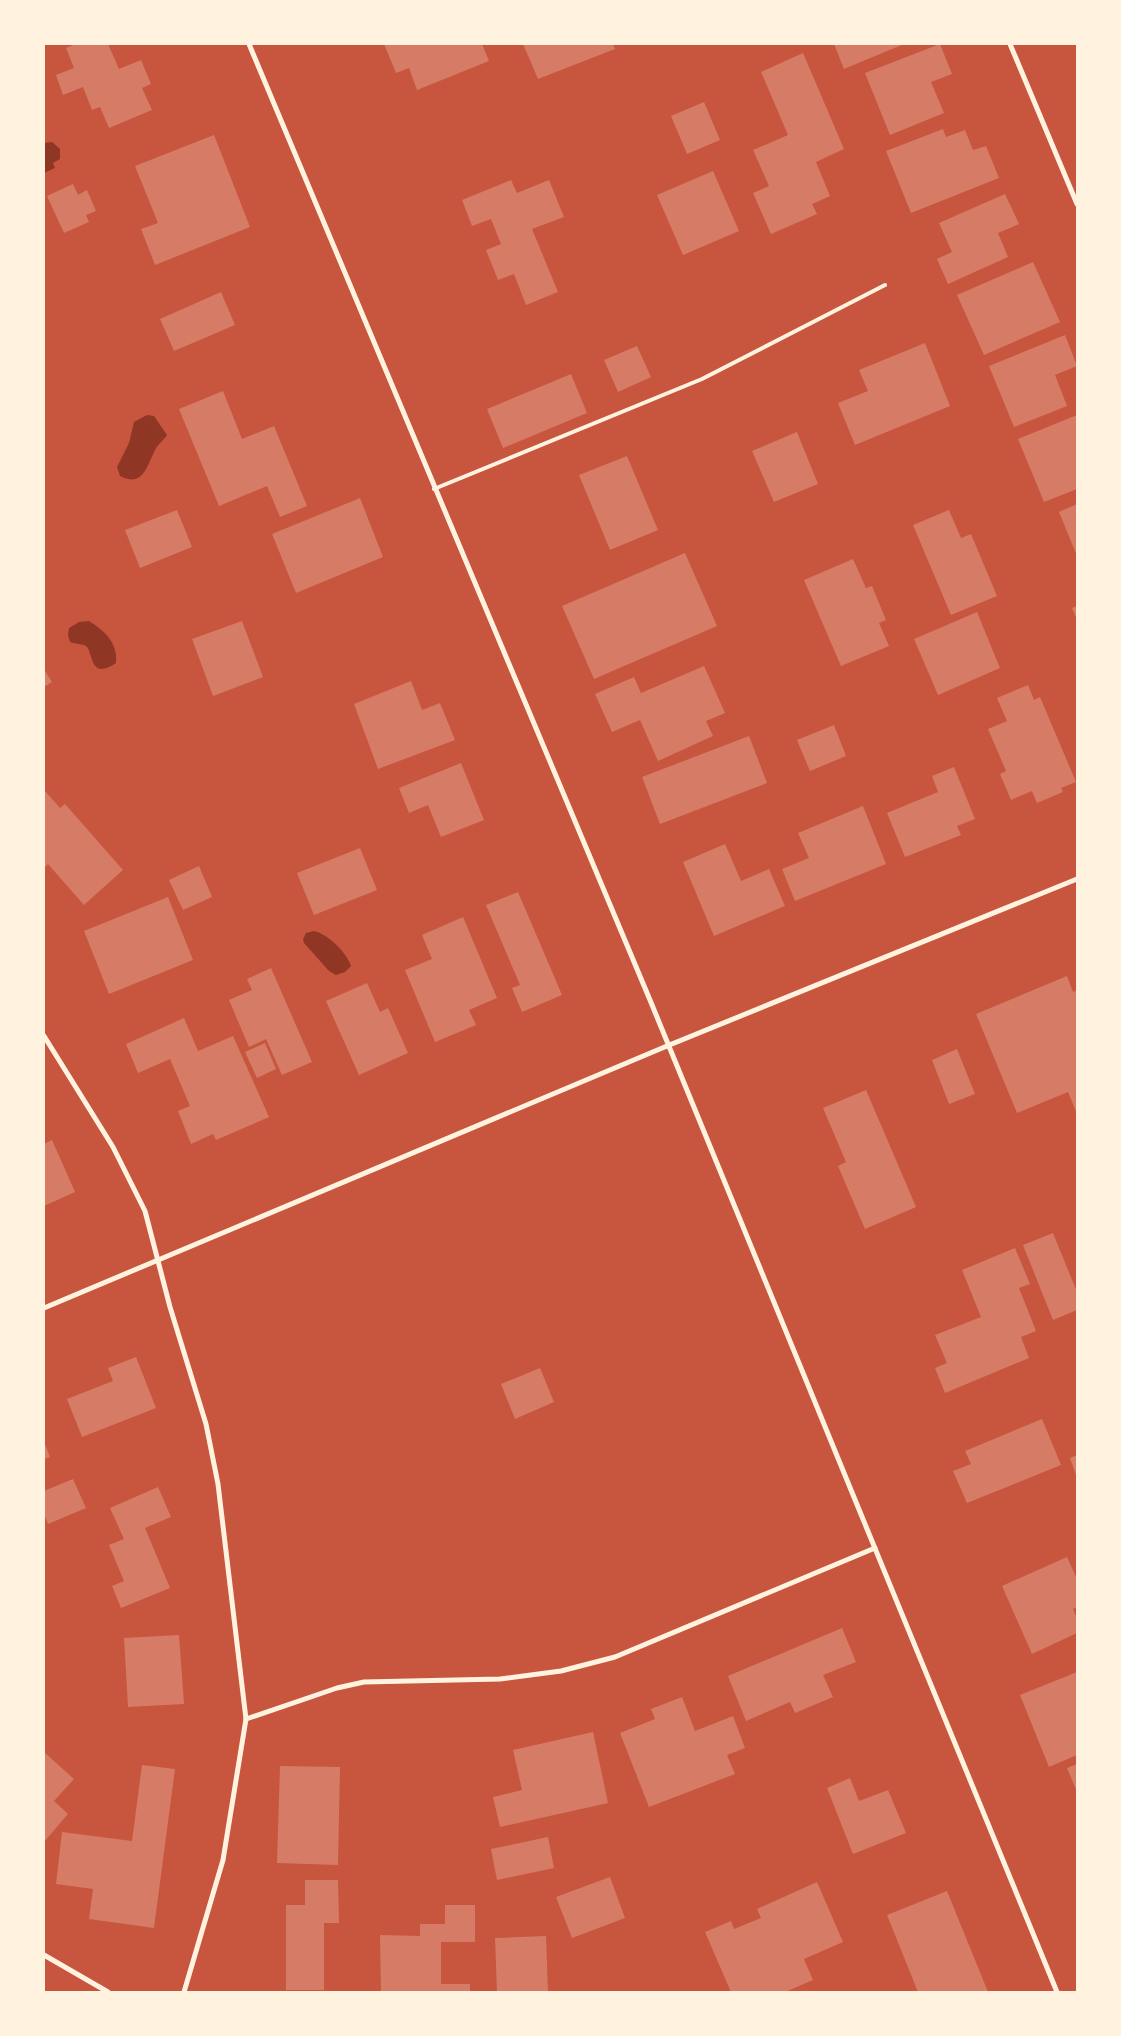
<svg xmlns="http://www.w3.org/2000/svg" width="1121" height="2036" viewBox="0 0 1121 2036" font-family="'Work Sans',sans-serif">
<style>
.water{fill:#8f3625}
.building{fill:#d67c66}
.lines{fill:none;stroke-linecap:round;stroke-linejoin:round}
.service{stroke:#fff3e0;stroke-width:4}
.minor{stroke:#fff3e0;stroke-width:5}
</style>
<rect width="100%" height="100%" fill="#c8553d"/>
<!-- water -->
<g class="water">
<path d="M 52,142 L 60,149 L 60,159 L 53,163 L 55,168 L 44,173 L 44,143 Z"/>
<path d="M 147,415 L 154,416 L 167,435 C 163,441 157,445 155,450 C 147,466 143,488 120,476 L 117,467 L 129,443 L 134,422 Z"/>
<path d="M 89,621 C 105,631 118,643 116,663 C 89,681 94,653 86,646 C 82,644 75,644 70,642 L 68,635 L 69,628 L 79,622 Z"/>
<path d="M 314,931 C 328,934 346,952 351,966 L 345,972 L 336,975 L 329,971 L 304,943 L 303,939 L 306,933 Z"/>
</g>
<!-- building -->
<g class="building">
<path d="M 76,44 L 108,44 L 119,69 L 141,60 L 151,84 L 142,88 L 152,110 L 109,128 L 100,107 L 92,110 L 83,87 L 63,95 L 56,75 L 74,68 L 66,48 Z"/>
<path d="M 384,44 L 482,44 L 489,61 L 417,90 L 409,68 L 396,73 Z"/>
<path d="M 523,44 L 613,44 L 615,49 L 538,79 Z"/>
<path d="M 834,44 L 904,44 L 844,69 Z"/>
<path d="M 940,44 L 952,74 L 931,82 L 944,113 L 890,135 L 865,73 Z"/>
<path d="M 803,53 L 844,149 L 816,162 L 830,196 L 812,204 L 817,214 L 771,234 L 753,193 L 769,186 L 753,150 L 788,135 L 761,72 Z"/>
<path d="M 704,102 L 720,140 L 687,154 L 671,116 Z"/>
<path d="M 943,129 L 946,137 L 965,130 L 973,150 L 986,146 L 999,178 L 911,213 L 886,151 Z"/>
<path d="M 214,135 L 250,227 L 155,265 L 141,229 L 158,223 L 135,166 Z"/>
<path d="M 713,171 L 739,231 L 683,255 L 657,195 Z"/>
<path d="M 511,180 L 517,193 L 549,180 L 564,217 L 532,229 L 558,292 L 526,305 L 514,274 L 498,280 L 486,250 L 501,244 L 491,219 L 472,226 L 462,200 Z"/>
<path d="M 73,184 L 78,195 L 87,190 L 96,211 L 86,215 L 89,222 L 64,233 L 47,196 Z"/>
<path d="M 1005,194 L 1019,224 L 998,233 L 1008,257 L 948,284 L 937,259 L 952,252 L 939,223 Z"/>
<path d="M 1033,262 L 1060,322 L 984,355 L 957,295 Z"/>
<path d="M 221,292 L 235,325 L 174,351 L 160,319 Z"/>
<path d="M 1065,335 L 1077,366 L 1055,375 L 1067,406 L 1014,427 L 989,366 Z"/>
<path d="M 925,343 L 950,406 L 855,445 L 838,403 L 868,391 L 859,370 Z"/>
<path d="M 637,346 L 651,377 L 618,392 L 604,360 Z"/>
<path d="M 571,374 L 587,413 L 503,448 L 487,409 Z"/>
<path d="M 223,391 L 242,439 L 274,426 L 307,506 L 280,517 L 267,486 L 219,506 L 179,409 Z"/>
<path d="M 1077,415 L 1077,489 L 1044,502 L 1018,439 Z"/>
<path d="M 797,432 L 818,484 L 774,502 L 752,451 Z"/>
<path d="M 627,456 L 658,530 L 610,550 L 579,475 Z"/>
<path d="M 360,498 L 383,557 L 296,593 L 272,534 Z"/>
<path d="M 1077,504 L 1077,556 L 1059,512 Z"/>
<path d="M 177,510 L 192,547 L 140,568 L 125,530 Z"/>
<path d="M 949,510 L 961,538 L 971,534 L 997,596 L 951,615 L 913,525 Z"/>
<path d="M 685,553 L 717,626 L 594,679 L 562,606 Z"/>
<path d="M 853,559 L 866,588 L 872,586 L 886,620 L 879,623 L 889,646 L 841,666 L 804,580 Z"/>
<path d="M 1077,606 L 1077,620 L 1072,608 Z"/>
<path d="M 977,612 L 1000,668 L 938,695 L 914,639 Z"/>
<path d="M 242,621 L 263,677 L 213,696 L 192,639 Z"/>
<path d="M 704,666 L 725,713 L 706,721 L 713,736 L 658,761 L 640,720 L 612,732 L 595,694 L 634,677 L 641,693 Z"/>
<path d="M 44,669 L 52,682 L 44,687 Z"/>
<path d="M 411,681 L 422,710 L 440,703 L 455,740 L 378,769 L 354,704 Z"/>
<path d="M 1028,685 L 1034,700 L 1040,697 L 1076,782 L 1061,788 L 1063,792 L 1037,803 L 1032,791 L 1011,800 L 1000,774 L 1006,771 L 988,729 L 1007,721 L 997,698 Z"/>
<path d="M 834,725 L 846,756 L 810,771 L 797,740 Z"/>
<path d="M 749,736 L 767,783 L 660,824 L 642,777 Z"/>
<path d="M 461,763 L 484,820 L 441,837 L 428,805 L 409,813 L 399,788 Z"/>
<path d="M 954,767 L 975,819 L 957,826 L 961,835 L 905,857 L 887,813 L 938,792 L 932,776 Z"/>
<path d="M 44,790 L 60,808 L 65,804 L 123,870 L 84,905 L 48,864 L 44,868 Z"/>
<path d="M 863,806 L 886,864 L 795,901 L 782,869 L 809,858 L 798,833 Z"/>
<path d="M 725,844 L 741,881 L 769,869 L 785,906 L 714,936 L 683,862 Z"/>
<path d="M 360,848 L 377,890 L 314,915 L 297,873 Z"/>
<path d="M 199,866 L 212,897 L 183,910 L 169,880 Z"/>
<path d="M 518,892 L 562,995 L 522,1012 L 512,988 L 520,985 L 486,905 Z"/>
<path d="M 168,897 L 193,960 L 109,994 L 84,931 Z"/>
<path d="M 463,917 L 497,998 L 469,1010 L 476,1025 L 435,1042 L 405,970 L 432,959 L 422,935 Z"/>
<path d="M 271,968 L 312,1062 L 282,1075 L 266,1039 L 249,1047 L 229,1000 L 252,990 L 247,979 Z"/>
<path d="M 1067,976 L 1073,992 L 1077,990 L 1077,1114 L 1068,1092 L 1017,1113 L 976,1014 Z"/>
<path d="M 367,983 L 380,1012 L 388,1008 L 408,1053 L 359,1075 L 326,1001 Z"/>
<path d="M 184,1018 L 198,1051 L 233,1036 L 269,1117 L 216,1140 L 213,1134 L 191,1144 L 178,1111 L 190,1106 L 170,1059 L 138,1073 L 126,1044 Z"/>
<path d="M 265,1043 L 276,1069 L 257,1078 L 245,1052 Z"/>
<path d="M 957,1049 L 975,1094 L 949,1104 L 932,1060 Z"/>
<path d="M 866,1090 L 916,1207 L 865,1229 L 838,1166 L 846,1162 L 823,1108 Z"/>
<path d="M 52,1140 L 75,1192 L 44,1206 L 44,1144 Z"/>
<path d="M 1053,1233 L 1077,1292 L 1077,1310 L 1053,1320 L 1023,1245 Z"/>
<path d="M 1015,1248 L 1030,1284 L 1019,1288 L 1036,1331 L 1021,1337 L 1029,1358 L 945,1393 L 935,1368 L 947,1363 L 935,1335 L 981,1317 L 962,1270 Z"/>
<path d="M 136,1357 L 156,1408 L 82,1437 L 67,1399 L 113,1381 L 108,1368 Z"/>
<path d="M 540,1368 L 554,1402 L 515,1419 L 501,1384 Z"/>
<path d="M 1042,1419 L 1061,1465 L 967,1503 L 953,1471 L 971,1464 L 965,1451 Z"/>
<path d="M 44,1442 L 50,1457 L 44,1459 Z"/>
<path d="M 1077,1455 L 1077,1478 L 1070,1458 Z"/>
<path d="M 73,1479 L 86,1508 L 48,1524 L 44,1514 L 44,1491 Z"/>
<path d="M 158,1487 L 171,1517 L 145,1528 L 170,1588 L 121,1608 L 112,1586 L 124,1581 L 109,1545 L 124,1539 L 110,1508 Z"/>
<path d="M 1067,1557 L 1077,1579 L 1077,1607 L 1073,1609 L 1077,1618 L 1077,1633 L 1032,1654 L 1002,1586 Z"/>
<path d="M 842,1628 L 856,1662 L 823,1675 L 833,1697 L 795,1713 L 790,1702 L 746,1721 L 728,1676 Z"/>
<path d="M 179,1635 L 184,1704 L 128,1707 L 124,1638 Z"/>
<path d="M 1077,1672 L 1077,1755 L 1049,1767 L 1020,1695 Z"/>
<path d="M 682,1697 L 695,1731 L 733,1716 L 745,1748 L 727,1755 L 735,1774 L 649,1807 L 620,1733 L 655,1719 L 651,1709 Z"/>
<path d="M 593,1732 L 608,1803 L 500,1827 L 493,1797 L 522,1790 L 513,1750 Z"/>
<path d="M 44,1752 L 74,1779 L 54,1801 L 68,1814 L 44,1842 Z"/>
<path d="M 1077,1764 L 1077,1792 L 1067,1768 Z"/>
<path d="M 142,1765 L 175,1769 L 154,1928 L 89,1919 L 93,1889 L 56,1884 L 62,1832 L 132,1841 Z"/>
<path d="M 280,1766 L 340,1767 L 338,1865 L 277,1863 Z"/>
<path d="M 850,1778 L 859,1801 L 888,1790 L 906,1833 L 853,1854 L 827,1788 Z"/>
<path d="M 548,1837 L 554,1868 L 497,1880 L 491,1849 Z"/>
<path d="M 610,1877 L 625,1918 L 572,1938 L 556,1897 Z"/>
<path d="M 305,1880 L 338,1880 L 339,1923 L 324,1923 L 324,1990 L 286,1990 L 286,1905 L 305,1905 Z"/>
<path d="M 817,1882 L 843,1942 L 804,1959 L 813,1980 L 785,1992 L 731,1992 L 705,1932 L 731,1921 L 734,1929 L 761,1918 L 757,1909 Z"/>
<path d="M 947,1891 L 988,1992 L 918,1992 L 887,1915 Z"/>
<path d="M 445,1905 L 475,1905 L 475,1942 L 441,1942 L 441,1984 L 470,1984 L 470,1992 L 381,1992 L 380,1935 L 420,1936 L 420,1924 L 445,1924 Z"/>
<path d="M 546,1936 L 548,1992 L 497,1992 L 495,1938 Z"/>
</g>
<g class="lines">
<!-- service -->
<path class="service" d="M 434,489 L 702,379 L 885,285"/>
<!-- minor -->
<g class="minor">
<path d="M 249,44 L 650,1000 L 1057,1992"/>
<path d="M 1010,44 L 1077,204"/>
<path d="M 44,1036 L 113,1147 L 145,1211 L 170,1307 L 206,1424 L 218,1484 L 246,1719 L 223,1860 L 184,1992"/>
<path d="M 44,1308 L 667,1046 L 1077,879"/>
<path d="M 246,1719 L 337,1688 L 364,1682 L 500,1679 L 561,1671 L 615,1657 L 875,1548"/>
<path d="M 44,1955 L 108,1992"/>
</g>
</g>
<!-- border -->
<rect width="1121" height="2036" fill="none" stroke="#fff3e0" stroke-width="90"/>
</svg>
